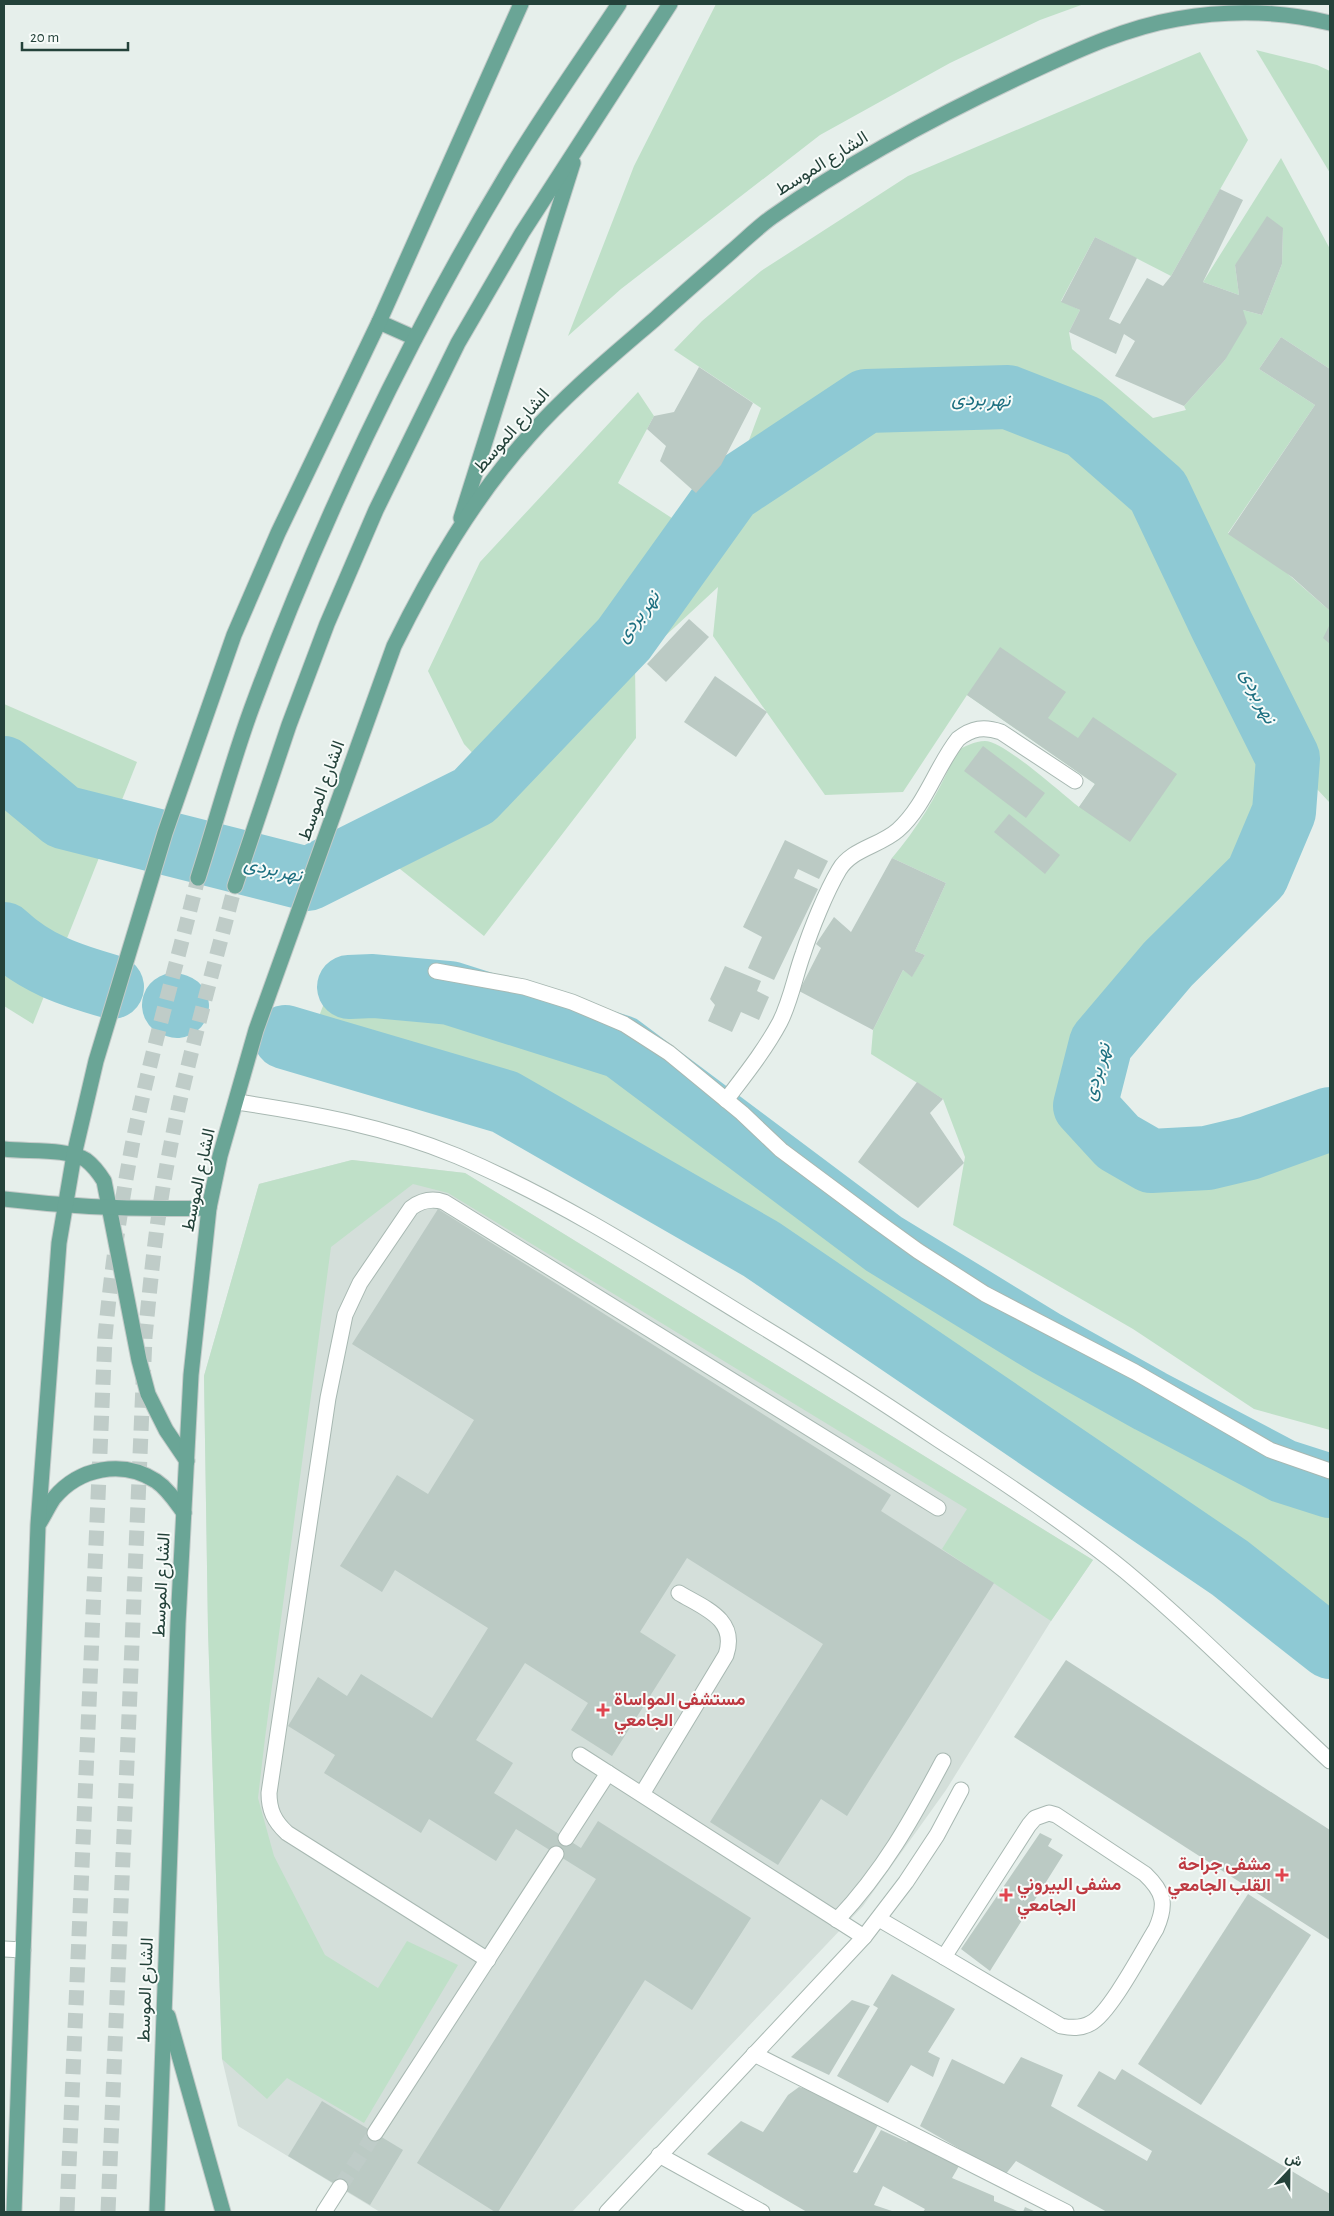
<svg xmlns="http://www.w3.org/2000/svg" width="1334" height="2216" viewBox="0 0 1334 2216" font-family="'Alegreya Sans',Vazirmatn,sans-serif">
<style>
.built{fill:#d4dfda}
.green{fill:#bfe0c8}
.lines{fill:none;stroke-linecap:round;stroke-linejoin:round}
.river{stroke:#8ec9d4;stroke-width:64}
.building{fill:#bbcac4}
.minor-tunnel{stroke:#bfccc8;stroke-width:15;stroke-dasharray:15 8;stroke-linecap:butt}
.major-tunnel{stroke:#bfccc8;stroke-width:15;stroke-dasharray:15 8;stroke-linecap:butt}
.minor-casing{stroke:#a8b8b2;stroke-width:17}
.major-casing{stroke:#c2cac8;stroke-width:17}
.minor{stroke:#fff;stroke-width:15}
.major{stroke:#6aa596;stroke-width:15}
.health-dot{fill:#e0444e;stroke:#f7fbf9;stroke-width:2}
.labels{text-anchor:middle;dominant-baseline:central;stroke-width:4;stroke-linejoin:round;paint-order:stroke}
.street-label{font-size:18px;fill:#24423a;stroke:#f7fbf9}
.health-label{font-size:18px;font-weight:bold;fill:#be3a42;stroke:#f7fbf9;text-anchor:start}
.water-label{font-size:19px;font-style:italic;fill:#1c6f80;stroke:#f7fbf9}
</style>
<rect width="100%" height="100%" fill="#e6efeb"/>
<!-- built -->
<path class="built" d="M 352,1160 L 465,1173 L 1093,1560 L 1051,1621 L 946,1790 L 863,1906 L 572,2212 L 380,2212 L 238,2126 L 222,2059 L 208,1630 L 204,1376 L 259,1184 Z"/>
<!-- green -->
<g class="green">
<path d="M 716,4 L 1084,4 L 1040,20 L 950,63 L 820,135 L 621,289 L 568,336 L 634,166 Z"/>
<path d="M 1256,50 L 1317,65 L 1330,71 L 1330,173 Z"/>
<path d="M 1200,52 L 1248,140 L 1171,276 L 1095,237 L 1061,301 L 1080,310 L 1069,332 L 1072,349 L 1153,418 L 1186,410 L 1184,406 L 1225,360 L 1243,310 L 1262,315 L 1282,264 L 1283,228 L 1235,265 L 1239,295 L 1203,282 L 1281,158 L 1330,249 L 1330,369 L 1281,337 L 1259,369 L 1315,405 L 1228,533 L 1272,560 L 1330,611 L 1330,803 L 1288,758 L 1280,759 L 1275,819 L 1246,872 L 1117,999 L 1087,1051 L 1075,1089 L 1085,1139 L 1145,1192 L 1234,1175 L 1330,1139 L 1330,1430 L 1254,1409 L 1133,1329 L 953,1225 L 965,1157 L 943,1099 L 871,1054 L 873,1030 L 903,970 L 912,976 L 925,955 L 915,951 L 946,883 L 892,858 C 919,826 941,790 956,751 C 964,747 975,741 985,741 C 1004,741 1061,793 1079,807 L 1095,784 L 967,695 L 903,792 L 825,795 L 713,636 L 718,587 L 635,664 L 636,738 L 484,936 L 390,861 L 480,811 L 567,720 L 637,642 L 680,584 L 724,539 L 730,491 L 761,408 L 674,350 L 702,321 L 761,271 L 908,176 Z"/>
<path d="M 638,392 L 654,416 L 618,483 L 681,524 L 479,760 L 464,744 L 428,671 L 480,562 Z"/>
<path d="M 4,704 L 137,762 L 33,1024 L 4,1006 Z"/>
<path d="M 450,995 L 621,1054 L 867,1239 L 1033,1337 L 1276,1474 L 1330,1490 L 1330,1624 L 1238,1554 L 775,1239 L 507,1090 L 316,1024 L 323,1006 Z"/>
<path d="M 352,1160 L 465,1173 L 1093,1560 L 1051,1621 L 942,1549 L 967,1509 L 448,1193 L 413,1184 L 331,1247 L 265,1738 L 258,1798 L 274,1856 L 325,1955 L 378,1988 L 407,1941 L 458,1965 L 364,2123 L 287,2078 L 267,2099 L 222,2059 L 208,1630 L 204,1376 L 259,1184 Z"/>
</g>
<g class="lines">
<!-- river -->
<g class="river">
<path d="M 4,768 L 63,817 L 308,879 L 474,796 L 624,639 L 730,491 L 866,401 L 1008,397 L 1085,427 L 1158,491 L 1222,626 L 1288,758 L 1284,812 L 1257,876 L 1168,964 L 1101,1043 L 1085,1106 L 1118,1142 L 1151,1161 L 1207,1158 L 1249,1148 L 1330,1119"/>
<path d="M 4,934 C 36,964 70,975 112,987"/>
<path d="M 349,987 L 373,986 L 450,993 L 621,1047 L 884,1244 L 1046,1343 L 1150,1401 L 1283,1471 L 1330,1486"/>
<path d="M 174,1005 L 177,1006"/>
<path d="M 285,1037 L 505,1102 L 761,1249 L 1230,1568 L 1330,1647"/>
</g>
</g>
<!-- building -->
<g class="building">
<path d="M 1220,189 L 1243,200 L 1203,282 L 1239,295 L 1235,265 L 1267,216 L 1283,228 L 1282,264 L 1262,315 L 1243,310 L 1247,323 L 1225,360 L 1184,406 L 1115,376 L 1135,341 L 1124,334 L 1116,354 L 1069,332 L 1080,310 L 1061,302 L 1095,237 L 1137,258 L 1109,319 L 1120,324 L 1147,278 L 1163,286 L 1171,276 Z"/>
<path d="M 1281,337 L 1330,369 L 1330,611 L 1292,577 L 1228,534 L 1315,405 L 1259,369 Z"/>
<path d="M 699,367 L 753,403 L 721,465 L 696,493 L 660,461 L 666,446 L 647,429 L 654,416 L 674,412 Z"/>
<path d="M 689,619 L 709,637 L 666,682 L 647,664 Z"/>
<path d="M 1330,624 L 1330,644 L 1323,638 Z"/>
<path d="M 1000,647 L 1066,692 L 1048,718 L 1078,738 L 1093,717 L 1177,774 L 1130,842 L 1079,807 L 1095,784 L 967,695 Z"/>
<path d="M 715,676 L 767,712 L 736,757 L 684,722 Z"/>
<path d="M 983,746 L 1045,793 L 1026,818 L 964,771 Z"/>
<path d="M 1009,814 L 1060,855 L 1045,874 L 994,832 Z"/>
<path d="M 785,840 L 828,861 L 819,879 L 798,869 L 794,878 L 818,889 L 774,980 L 748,968 L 762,937 L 743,927 Z"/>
<path d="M 892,858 L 946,883 L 915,951 L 925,955 L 912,977 L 903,970 L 873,1030 L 799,991 L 821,948 L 816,944 L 834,917 L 851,932 Z"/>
<path d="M 725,966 L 761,981 L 757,991 L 769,997 L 759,1020 L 741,1012 L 732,1032 L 708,1021 L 715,1005 L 710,999 Z"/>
<path d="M 917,1082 L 943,1099 L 930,1113 L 964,1163 L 918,1208 L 858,1162 Z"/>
<path d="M 438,1209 L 891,1495 L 881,1511 L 994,1583 L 847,1816 L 821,1799 L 778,1865 L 710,1822 L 823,1644 L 687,1558 L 640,1632 L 676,1655 L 612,1756 L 571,1730 L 588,1703 L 525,1663 L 476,1740 L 513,1763 L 494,1793 L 581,1848 L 598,1821 L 751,1918 L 692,2010 L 645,1980 L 498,2212 L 495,2212 L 417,2163 L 596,1879 L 516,1829 L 496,1861 L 429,1819 L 421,1833 L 324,1773 L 335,1755 L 288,1726 L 318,1677 L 347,1696 L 361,1674 L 432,1718 L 488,1628 L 395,1570 L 382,1592 L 340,1566 L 397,1475 L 428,1494 L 474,1420 L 352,1344 Z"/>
<path d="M 1066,1660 L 1330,1830 L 1330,1940 L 1014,1737 Z"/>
<path d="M 1040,1833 L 1052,1839 L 1048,1846 L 1063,1855 L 990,1971 L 961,1949 Z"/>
<path d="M 1248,1894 L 1311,1935 L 1201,2105 L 1138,2064 Z"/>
<path d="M 892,1974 L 955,2009 L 928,2052 L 940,2058 L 933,2077 L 911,2065 L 888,2103 L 837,2076 L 878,2008 L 873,2005 Z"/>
<path d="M 852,2000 L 870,2006 L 829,2075 L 791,2057 Z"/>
<path d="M 1021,2057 L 1063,2075 L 1051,2106 L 1147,2161 L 1152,2151 L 1077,2106 L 1099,2071 L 1115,2080 L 1122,2069 L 1330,2194 L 1330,2212 L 1107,2212 L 1016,2161 L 1005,2175 L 920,2126 L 952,2059 L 1004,2084 Z"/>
<path d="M 799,2087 L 810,2090 L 878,2125 L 853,2172 L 857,2173 L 881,2130 L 907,2142 L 911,2137 L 937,2150 L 937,2156 L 959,2166 L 952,2178 L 994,2196 L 994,2201 L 1020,2212 L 923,2212 L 925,2209 L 883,2186 L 874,2205 L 895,2212 L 807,2212 L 707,2154 L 741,2121 L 763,2132 L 788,2095 Z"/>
<path d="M 322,2101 L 403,2150 L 370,2205 L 288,2156 Z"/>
<path d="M 1025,2207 L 1036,2212 L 1023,2212 Z"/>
</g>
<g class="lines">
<!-- minor-tunnel -->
<path class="minor-tunnel" d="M 340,2187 L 375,2133"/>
<!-- major-tunnel -->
<g class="major-tunnel">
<path d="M 67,2212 L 105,1337 C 111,1273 120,1209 132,1146 C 150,1056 176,967 198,878"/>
<path d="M 108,2212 L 145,1337 C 151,1276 157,1214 169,1154 C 186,1063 212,975 235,886"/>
</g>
<!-- minor casing -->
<g class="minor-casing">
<g id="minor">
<path d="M 436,971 L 524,987 L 572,1002 L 624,1024 L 669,1053 L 742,1113 L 781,1150 L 875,1220 L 918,1251 L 985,1294 L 1135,1372 L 1270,1450 L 1330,1471"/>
<path d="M 726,1100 C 745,1075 765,1050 780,1022 C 791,1000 795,976 803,954 C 811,929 826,892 839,870 C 851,849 880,846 898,830 C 925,806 936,767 958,739 C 972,728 984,726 1001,732 L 1075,781"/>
<path d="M 237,1102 C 312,1113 387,1127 457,1156 C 561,1200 657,1262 753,1321 C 816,1359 878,1399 939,1440 C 1003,1481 1066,1523 1125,1571 C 1197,1631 1262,1698 1330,1761"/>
<path d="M 580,1755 L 864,1937"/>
<path d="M 642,1794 L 726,1655 C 738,1619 704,1608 679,1593"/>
<path d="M 1049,1813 L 1056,1815 L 1145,1874 C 1164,1892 1167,1904 1156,1929 C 1143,1950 1110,2013 1091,2023 C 1081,2029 1071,2028 1061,2026 L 944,1957 L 1029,1825 L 1035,1818 Z"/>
<path d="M 566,1838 L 608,1773"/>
<path d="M 879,1919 L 944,1957"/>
<path d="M 837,1920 C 884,1870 911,1821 943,1761"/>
<path d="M 4,1949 L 23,1950"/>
<path d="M 488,1960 L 287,1833 C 274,1821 269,1810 269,1793 L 328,1398 L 345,1315 L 360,1283 L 411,1208 C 422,1200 432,1198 444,1202 L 938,1508"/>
<path d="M 754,2054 L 1066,2212"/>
<path d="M 375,2133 L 556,1854"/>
<path d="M 659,2155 L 762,2212"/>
<path d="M 324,2212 L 340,2187"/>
<path d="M 607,2212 L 864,1937 L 906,1882 L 937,1835 L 961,1790"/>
</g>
</g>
<!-- major casing -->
<g class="major-casing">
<g id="major">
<path d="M 379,322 L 415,338"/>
<path d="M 461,518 L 573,163"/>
<path d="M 198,878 C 216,822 231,765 251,710 C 318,527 406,342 506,176 C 541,117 581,61 619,4"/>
<path d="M 235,886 L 289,725 L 327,624 L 376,510 L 458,343 L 522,233 L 670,4"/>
<path d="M 4,1149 C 27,1152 67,1148 86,1160 C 94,1166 99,1173 104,1181 L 139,1360 L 148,1394 L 166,1430 L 187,1461"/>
<path d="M 4,1199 C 72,1207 140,1210 209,1208"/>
<path d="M 40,1522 C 45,1514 49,1505 54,1498 C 79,1468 122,1459 156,1481 C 168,1489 176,1502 184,1513"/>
<path d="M 168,2016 L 223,2212"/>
<path d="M 14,2212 L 38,1525 L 59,1243 L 74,1155 L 96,1061 L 165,833 L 234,635 L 278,533 L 379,322 L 521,4"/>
<path d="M 157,2212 L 178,1623 L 191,1375 L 209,1208 L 220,1156 L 256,1030 L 394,646 C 431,571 473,499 529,436 C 567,393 612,356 655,319 C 680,296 706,274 731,252 C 745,240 758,227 772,217 C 851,161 938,115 1026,74 C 1074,52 1124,28 1177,19 C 1227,10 1281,11 1330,23"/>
</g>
</g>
<!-- minor -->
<use href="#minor" class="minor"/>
<!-- major -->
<use href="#major" class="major"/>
</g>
<!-- markers -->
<g class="health-dot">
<path d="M600.5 1702.5h5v5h5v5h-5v5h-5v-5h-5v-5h5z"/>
<path d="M1279.5 1867.5h5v5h5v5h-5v5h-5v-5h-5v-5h5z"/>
<path d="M1003.5 1887.5h5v5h5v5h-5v5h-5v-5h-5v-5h5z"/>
</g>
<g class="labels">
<!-- street labels -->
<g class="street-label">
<text transform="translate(822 164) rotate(-32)">الشارع الموسط</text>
<text transform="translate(512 431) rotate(-49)">الشارع الموسط</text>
<text transform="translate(322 791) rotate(-70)">الشارع الموسط</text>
<text transform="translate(199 1180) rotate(-78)">الشارع الموسط</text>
<text transform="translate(162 1585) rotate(-87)">الشارع الموسط</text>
<text transform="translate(146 1990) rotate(-88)">الشارع الموسط</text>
</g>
<!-- health labels -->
<g class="health-label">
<text x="614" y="1700">مستشفى المواساة<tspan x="614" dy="21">الجامعي</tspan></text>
<text x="1271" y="1865" text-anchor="end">مشفى جراحة<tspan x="1271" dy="21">القلب الجامعي</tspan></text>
<text x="1017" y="1885">مشفى البيروني<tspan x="1017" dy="21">الجامعي</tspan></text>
</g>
<!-- water labels -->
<g class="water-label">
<text transform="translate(981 400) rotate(2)">نهر بردى</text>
<text transform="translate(638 617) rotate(-53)">نهر بردى</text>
<text transform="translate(1258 696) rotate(64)">نهر بردى</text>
<text transform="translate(273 870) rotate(13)">نهر بردى</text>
<text transform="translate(1097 1072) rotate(-74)">نهر بردى</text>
</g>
</g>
<!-- border -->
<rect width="1334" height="2216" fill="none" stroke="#24423a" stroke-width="10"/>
<!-- north arrow -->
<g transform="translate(1289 2171) rotate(22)" stroke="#f7fbf9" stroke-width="4" paint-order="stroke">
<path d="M0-4L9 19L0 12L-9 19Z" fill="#24423a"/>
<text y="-8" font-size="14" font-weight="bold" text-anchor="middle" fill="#24423a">ش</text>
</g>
<!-- scale -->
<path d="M22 42v8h106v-8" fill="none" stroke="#24423a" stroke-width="2.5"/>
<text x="30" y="42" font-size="15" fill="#24423a" stroke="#f7fbf9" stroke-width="4" paint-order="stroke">20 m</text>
</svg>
